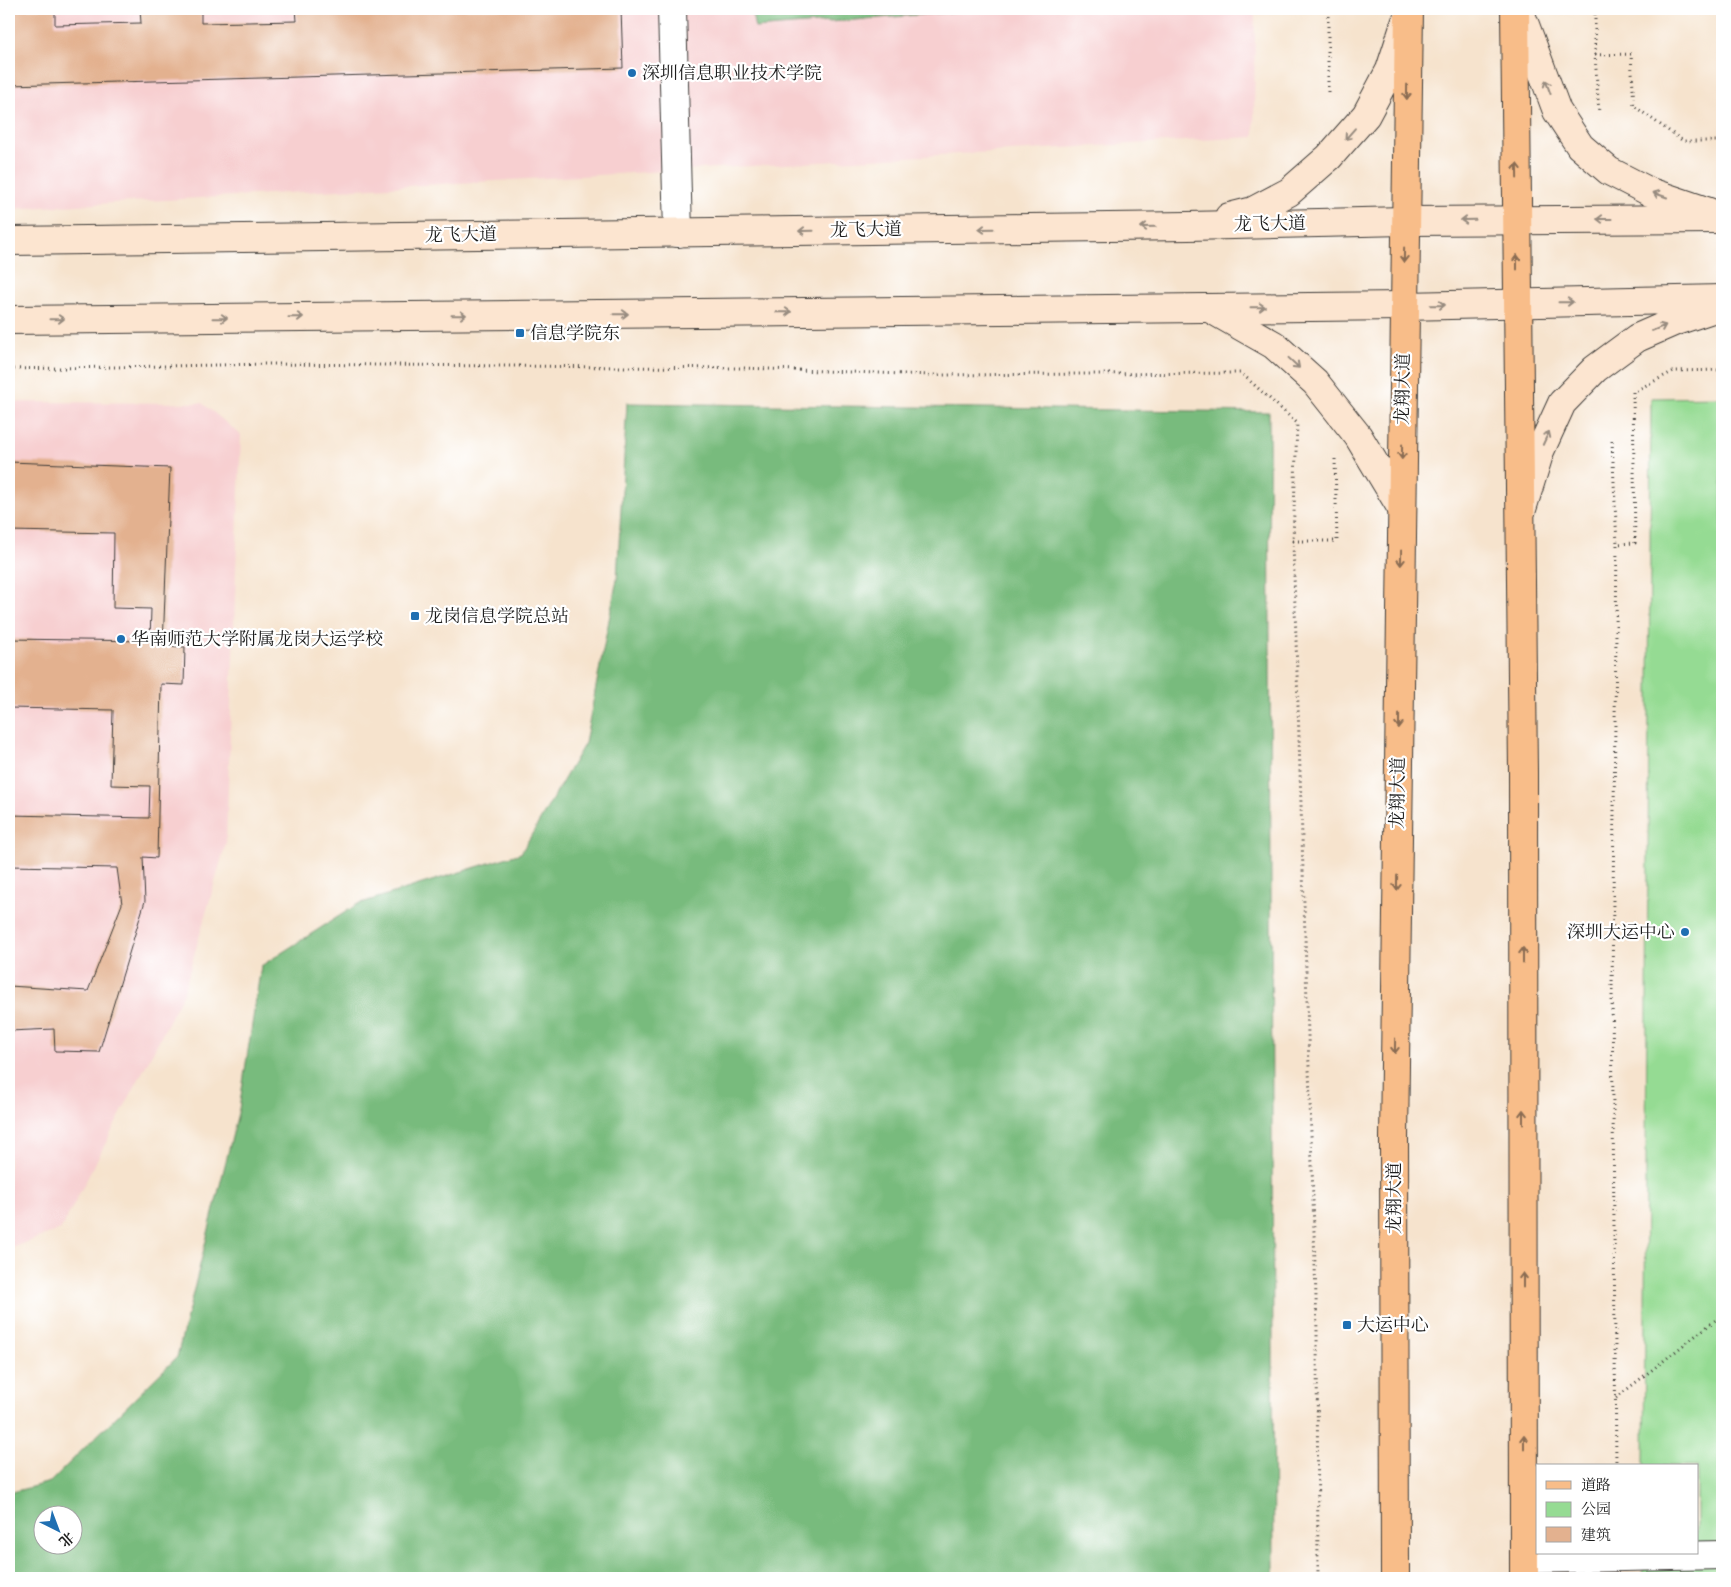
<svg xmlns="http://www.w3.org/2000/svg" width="1731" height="1587" viewBox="0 0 1731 1587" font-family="'IM FELL French Canon','Noto Serif SC',serif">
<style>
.built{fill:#f7cfd0}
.green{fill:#95db93;stroke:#587c58}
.forest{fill:#78bb7d;stroke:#4a6c4c;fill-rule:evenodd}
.building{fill:#e3b18f}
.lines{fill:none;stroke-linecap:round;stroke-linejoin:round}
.pedestrian-casing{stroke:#3d3a37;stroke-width:30}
.minor-casing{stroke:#3d3a37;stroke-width:30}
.secondary-casing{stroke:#3d3a37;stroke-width:30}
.primary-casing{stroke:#3d3a37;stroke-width:30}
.path{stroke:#3d3a37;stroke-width:3;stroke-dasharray:1 4;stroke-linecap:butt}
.pedestrian{stroke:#fff;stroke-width:28}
.minor{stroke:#fff;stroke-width:28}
.secondary{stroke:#fce5d0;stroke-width:28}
.primary{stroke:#f8bd89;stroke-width:28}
.oneway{stroke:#978b7f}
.oneway2{stroke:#8a6c52}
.poi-dot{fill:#1f6fb2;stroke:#fff;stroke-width:2}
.labels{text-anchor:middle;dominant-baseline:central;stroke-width:4.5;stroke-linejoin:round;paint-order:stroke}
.poi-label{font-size:18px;fill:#1c1c1c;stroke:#fff;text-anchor:start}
.street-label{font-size:18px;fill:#1c1c1c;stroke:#fff}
</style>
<rect width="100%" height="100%" fill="#fff"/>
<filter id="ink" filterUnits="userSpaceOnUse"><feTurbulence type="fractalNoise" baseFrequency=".02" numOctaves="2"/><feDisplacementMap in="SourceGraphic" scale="10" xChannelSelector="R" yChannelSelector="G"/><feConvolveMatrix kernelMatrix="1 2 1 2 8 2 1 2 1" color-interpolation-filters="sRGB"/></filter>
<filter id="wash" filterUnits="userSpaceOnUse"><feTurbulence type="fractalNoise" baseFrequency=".0096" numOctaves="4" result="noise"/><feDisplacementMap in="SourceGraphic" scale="20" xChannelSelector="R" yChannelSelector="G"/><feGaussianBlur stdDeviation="1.12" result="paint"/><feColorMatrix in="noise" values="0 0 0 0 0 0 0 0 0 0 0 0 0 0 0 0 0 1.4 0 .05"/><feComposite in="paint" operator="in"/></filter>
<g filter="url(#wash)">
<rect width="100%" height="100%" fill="#f6e3cd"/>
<!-- built -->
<g class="built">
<path d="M 9,9 L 1255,9 L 1254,137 L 9,209 Z"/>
<path d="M 9,402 L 202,403 L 241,435 L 226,843 L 183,994 L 61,1229 L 9,1249 Z"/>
</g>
<!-- green -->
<path class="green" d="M 1722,397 L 1722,1578 L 1643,1578 L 1643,1553 L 1697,1553 L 1697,1466 L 1644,1466 L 1651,398 Z"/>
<!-- forest -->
<g class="forest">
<path d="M 751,9 L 992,9 L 755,28 Z"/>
<path d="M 627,403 L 1269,412 L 1274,1578 L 9,1578 L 9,1493 L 50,1482 L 177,1357 L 239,1109 L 261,966 L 358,904 L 521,853 L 585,743 L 617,579 ZM 42,1514 L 72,1514 L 72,1544 L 42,1544 Z"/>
</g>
<g id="blocks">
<!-- building -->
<g class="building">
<path d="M 9,9 L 55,9 L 55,25 L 141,23 L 140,9 L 201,9 L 201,23 L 297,21 L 296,9 L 621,9 L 623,68 L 9,85 Z"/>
<path d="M 9,462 L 170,468 L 163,646 L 185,647 L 184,685 L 161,684 L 157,858 L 143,857 L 145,901 L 99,1052 L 55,1051 L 54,1029 L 9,1031 L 9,986 L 88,991 L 122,904 L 117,868 L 9,866 L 9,815 L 149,818 L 150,786 L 111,785 L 113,710 L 9,708 L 9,639 L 150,641 L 151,609 L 113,608 L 114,533 L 9,531 Z"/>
</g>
</g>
</g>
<g filter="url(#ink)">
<use href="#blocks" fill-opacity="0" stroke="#3d3a37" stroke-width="1"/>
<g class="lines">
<!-- pedestrian casing -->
<g class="pedestrian-casing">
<path id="pedestrian" d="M 1524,1559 L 1722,1555"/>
</g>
<!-- minor casing -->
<g class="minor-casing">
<path id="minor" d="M 672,9 L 678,233"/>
</g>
<!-- secondary casing -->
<g class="secondary-casing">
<g id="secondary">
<path d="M 1519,9 L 1557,111 L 1580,146 L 1609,171 L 1650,192 L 1709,212"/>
<path d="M 1229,217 L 1253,211 L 1289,192 L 1329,157 L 1366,115 L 1390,70 L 1406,21"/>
<path d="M 9,241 L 1188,226 L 1405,221 L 1722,219"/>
<path d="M 1211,309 L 1274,345 L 1315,382 L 1358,436 L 1402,509"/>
<path d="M 9,320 L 1404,306 L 1722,299"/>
<path d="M 1522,509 L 1540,451 L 1562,403 L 1595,369 L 1637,338 L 1676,321 L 1718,307"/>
</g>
</g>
<!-- primary casing -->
<g class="primary-casing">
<g id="primary">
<path d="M 1515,9 L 1523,772 L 1524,1578"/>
<path d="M 1395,1578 L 1394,1140 L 1409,9"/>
</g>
</g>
<!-- path -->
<g class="path">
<path d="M 1595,9 L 1595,55 L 1599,113"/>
<path d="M 1595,55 L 1631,54 L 1634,106 L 1683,141 L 1722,141"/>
<path d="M 1328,92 L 1328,9"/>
<path d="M 9,369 L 270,364 L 742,368 L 932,375 L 1241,373 L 1297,423 L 1293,541 L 1317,1331 L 1318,1578"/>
<path d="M 1612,441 L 1617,544"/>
<path d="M 1293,541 L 1337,541 L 1335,459"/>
<path d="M 1616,1398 L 1722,1315"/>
<path d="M 1616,1466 L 1612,988 L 1617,544 L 1635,543 L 1633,392 L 1674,371 L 1722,370"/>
</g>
<!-- pedestrian -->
<use href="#pedestrian" class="pedestrian"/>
<!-- minor -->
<use href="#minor" class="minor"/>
<!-- secondary -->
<use href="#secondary" class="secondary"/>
<!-- primary -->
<use href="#primary" class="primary"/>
</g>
<!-- one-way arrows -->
<defs><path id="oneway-shaft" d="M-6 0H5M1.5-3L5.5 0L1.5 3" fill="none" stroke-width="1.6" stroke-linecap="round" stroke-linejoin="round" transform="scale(1.25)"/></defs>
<g class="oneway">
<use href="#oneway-shaft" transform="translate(1548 87) rotate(-110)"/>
<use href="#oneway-shaft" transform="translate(1350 134) rotate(131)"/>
<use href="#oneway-shaft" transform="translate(1660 195) rotate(-161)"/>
<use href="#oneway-shaft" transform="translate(1604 219) rotate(180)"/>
<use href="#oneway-shaft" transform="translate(1468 220) rotate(179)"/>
<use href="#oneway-shaft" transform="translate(1148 227) rotate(179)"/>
<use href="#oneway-shaft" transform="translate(986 229) rotate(179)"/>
<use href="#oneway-shaft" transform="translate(806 231) rotate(179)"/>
<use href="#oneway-shaft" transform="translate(1566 302) rotate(-1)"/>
<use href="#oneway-shaft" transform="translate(1438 305) rotate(-1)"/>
<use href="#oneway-shaft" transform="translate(1258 307) rotate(-1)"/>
<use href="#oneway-shaft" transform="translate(784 312) rotate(-1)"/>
<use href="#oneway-shaft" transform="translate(621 314) rotate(-1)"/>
<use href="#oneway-shaft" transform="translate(459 315) rotate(-1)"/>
<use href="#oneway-shaft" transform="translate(296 317) rotate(-1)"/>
<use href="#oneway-shaft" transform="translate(220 318) rotate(-1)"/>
<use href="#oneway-shaft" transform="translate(57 319) rotate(-1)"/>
<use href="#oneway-shaft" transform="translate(1659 328) rotate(-23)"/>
<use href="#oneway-shaft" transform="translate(1294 363) rotate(43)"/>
<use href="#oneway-shaft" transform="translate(1546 438) rotate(-65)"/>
</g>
<g class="oneway2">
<use href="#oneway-shaft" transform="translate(1407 92) rotate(91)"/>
<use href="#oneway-shaft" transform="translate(1517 171) rotate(-91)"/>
<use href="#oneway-shaft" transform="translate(1404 255) rotate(91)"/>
<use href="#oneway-shaft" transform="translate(1517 262) rotate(-90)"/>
<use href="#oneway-shaft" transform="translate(1402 452) rotate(91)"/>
<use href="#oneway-shaft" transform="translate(1401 558) rotate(91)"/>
<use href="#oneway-shaft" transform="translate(1399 721) rotate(91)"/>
<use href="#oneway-shaft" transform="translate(1397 883) rotate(91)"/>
<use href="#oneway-shaft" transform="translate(1523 955) rotate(-90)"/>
<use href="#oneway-shaft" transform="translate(1395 1046) rotate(91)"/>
<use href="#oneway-shaft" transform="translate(1523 1117) rotate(-90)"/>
<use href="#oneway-shaft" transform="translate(1523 1280) rotate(-90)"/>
<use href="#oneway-shaft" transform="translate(1524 1442) rotate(-90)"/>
</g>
</g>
<!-- markers -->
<g class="poi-dot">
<circle cx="632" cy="73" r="5"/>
<rect x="515" y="328" width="10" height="10" rx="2.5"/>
<rect x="410" y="611" width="10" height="10" rx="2.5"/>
<circle cx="121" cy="639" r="5"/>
<circle cx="1685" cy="932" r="5"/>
<rect x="1342" y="1320" width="10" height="10" rx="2.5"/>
</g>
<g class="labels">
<!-- poi labels -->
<g class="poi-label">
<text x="642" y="73">深圳信息职业技术学院</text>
<text x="530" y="333">信息学院东</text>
<text x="425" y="616">龙岗信息学院总站</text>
<text x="131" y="639">华南师范大学附属龙岗大运学校</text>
<text x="1675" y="932" text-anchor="end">深圳大运中心</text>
<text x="1357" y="1325">大运中心</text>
</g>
<!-- street labels -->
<g class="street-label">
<text transform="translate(1270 224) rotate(-1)">龙飞大道</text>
<text transform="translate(866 230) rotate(-1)">龙飞大道</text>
<text transform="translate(461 235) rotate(-1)">龙飞大道</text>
<text transform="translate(1403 389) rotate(-89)">龙翔大道</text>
<text transform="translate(1398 793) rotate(-89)">龙翔大道</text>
<text transform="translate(1394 1198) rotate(-90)">龙翔大道</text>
</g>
</g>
<!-- margin -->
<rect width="1731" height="1587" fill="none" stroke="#fff" stroke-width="30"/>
<!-- legend -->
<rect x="1536" y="1464" width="162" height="90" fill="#ffffff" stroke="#a4a4a4"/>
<rect x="1546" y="1481" width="25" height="8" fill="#f8bd89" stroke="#a4a4a4"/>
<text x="1581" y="1490" font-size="15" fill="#1c1c1c">道路</text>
<rect x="1546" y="1502" width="25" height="15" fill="#95db93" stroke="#a4a4a4"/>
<text x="1581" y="1514" font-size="15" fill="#1c1c1c">公园</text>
<rect x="1546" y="1527" width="25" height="15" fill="#e3b18f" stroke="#a4a4a4"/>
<text x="1581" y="1540" font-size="15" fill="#1c1c1c">建筑</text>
<!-- north arrow -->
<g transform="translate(58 1530) rotate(138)"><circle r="24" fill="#ffffff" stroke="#a4a4a4"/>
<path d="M0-4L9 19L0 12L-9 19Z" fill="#1f6fb2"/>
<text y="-8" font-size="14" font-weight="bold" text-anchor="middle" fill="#1c1c1c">北</text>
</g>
</svg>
